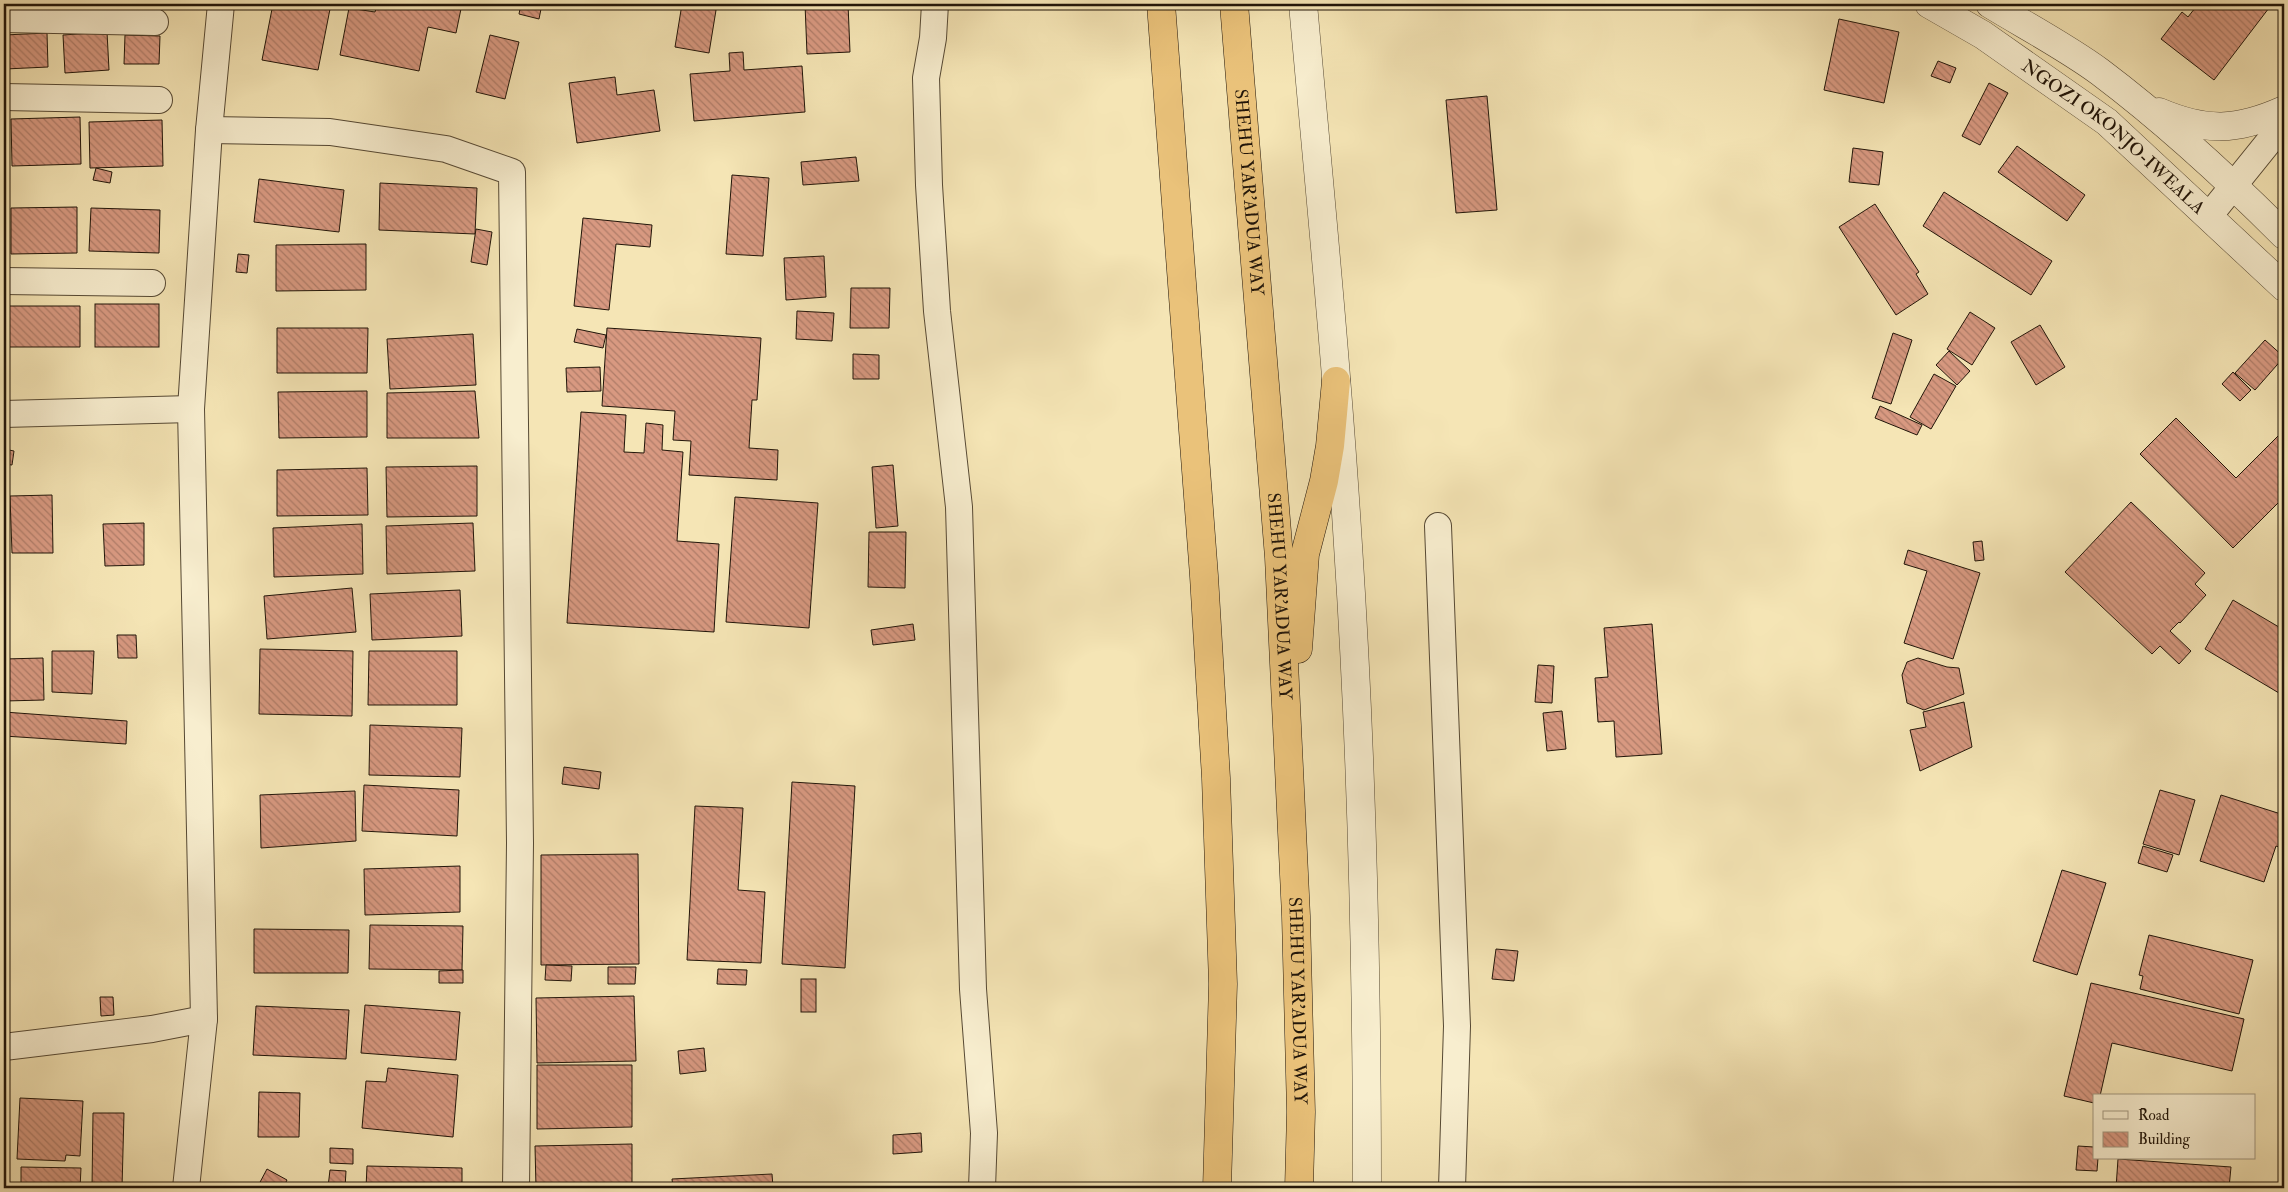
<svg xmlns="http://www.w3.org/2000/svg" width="2288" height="1192" viewBox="0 0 2288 1192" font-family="'IM FELL Double Pica',serif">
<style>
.building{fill:url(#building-back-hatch);stroke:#211509}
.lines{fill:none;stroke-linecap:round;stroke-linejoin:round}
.minor-casing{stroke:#564934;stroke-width:28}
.tertiary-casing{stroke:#564934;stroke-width:29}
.motorway-casing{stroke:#211509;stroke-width:29}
.minor{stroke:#f8eecf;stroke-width:26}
.tertiary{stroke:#f8eecf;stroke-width:28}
.motorway{stroke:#eac27a;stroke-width:28}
.labels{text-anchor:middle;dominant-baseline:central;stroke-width:4;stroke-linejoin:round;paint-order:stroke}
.street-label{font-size:18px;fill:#211509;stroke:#f8eecf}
</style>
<defs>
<pattern id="building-back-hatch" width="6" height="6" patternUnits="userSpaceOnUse" patternTransform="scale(1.25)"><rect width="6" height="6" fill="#d89981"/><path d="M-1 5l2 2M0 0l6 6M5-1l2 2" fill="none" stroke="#af7c68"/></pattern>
</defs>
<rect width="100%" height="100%" fill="#f5e5b5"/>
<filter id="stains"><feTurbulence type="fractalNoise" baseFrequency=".004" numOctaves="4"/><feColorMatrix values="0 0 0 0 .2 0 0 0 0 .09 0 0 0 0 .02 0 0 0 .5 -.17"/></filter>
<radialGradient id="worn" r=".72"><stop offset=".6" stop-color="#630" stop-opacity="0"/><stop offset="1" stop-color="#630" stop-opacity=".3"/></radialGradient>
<!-- building -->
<g class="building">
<path d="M 14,4 L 47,4 L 46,8 Z"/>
<rect x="69" y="4" width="31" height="6"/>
<path d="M 126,4 L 152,4 L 151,12 L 126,10 Z"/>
<path d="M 273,4 L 331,4 L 318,70 L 262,60 Z"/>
<path d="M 377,4 L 462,4 L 456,33 L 428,27 L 419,71 L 340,55 L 349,8 L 375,12 Z"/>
<path d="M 521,4 L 542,4 L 539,19 L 519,14 Z"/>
<path d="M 682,4 L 717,4 L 709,53 L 675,47 Z"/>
<path d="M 805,4 L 848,4 L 850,52 L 807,54 Z"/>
<path d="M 2183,4 L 2272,4 L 2214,80 L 2161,39 L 2182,12 L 2188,17 L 2195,8 L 2190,4 L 2188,7 Z"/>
<path d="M 1839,19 L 1899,32 L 1884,103 L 1824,90 Z"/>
<path d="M 107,32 L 109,70 L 65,73 L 63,35 Z"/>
<path d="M 47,33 L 48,67 L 5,69 L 4,35 Z"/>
<path d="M 125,35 L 160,36 L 159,64 L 124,64 Z"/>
<path d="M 490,35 L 519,42 L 505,99 L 476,92 Z"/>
<path d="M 743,52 L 744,70 L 802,66 L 805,112 L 694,121 L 690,74 L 730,71 L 729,53 Z"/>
<path d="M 1938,61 L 1956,68 L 1950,83 L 1931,76 Z"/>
<path d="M 615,77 L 617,95 L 654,90 L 660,131 L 577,143 L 569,83 Z"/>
<path d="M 1989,83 L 2008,93 L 1980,145 L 1962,136 Z"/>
<path d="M 1487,96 L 1497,210 L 1456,213 L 1446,100 Z"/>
<path d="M 80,117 L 81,164 L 12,166 L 11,119 Z"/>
<path d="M 162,120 L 163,166 L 90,168 L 89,122 Z"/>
<path d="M 2017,146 L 2085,195 L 2067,221 L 1998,172 Z"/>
<path d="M 1853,148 L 1883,152 L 1879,185 L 1849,182 Z"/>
<path d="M 856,157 L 859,181 L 803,185 L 801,162 Z"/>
<path d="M 96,168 L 112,172 L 110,183 L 93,180 Z"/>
<path d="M 732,175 L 769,178 L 763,256 L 726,254 Z"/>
<path d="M 259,179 L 344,190 L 339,232 L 254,222 Z"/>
<path d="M 380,183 L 477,188 L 475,234 L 379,230 Z"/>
<path d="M 1944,192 L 2052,261 L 2031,295 L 1923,226 Z"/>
<path d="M 1875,204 L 1919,272 L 1916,274 L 1928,294 L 1896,315 L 1839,227 Z"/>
<path d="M 77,207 L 77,253 L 11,254 L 11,208 Z"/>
<path d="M 91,208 L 160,210 L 159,253 L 89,251 Z"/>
<path d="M 583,218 L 652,225 L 650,247 L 616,244 L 609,310 L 574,306 Z"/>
<path d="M 476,229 L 492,232 L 487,265 L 471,262 Z"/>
<path d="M 366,244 L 366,290 L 276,291 L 276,245 Z"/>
<path d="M 238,254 L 249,255 L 247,273 L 236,272 Z"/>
<path d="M 824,256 L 826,297 L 786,300 L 784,258 Z"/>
<path d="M 851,288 L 890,288 L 889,328 L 850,328 Z"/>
<rect x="95" y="304" width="64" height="43"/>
<path d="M 9,306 L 80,306 L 80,347 L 8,347 Z"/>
<path d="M 797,311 L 834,313 L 832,341 L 796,339 Z"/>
<path d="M 1970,312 L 1995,328 L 1972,365 L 1947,349 Z"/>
<path d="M 2040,325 L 2065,367 L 2036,385 L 2011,342 Z"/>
<path d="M 277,328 L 368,328 L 367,373 L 277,373 Z"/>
<path d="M 607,328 L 761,338 L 757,400 L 752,400 L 749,448 L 778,450 L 777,480 L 689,475 L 691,441 L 673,440 L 675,411 L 602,406 Z"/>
<path d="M 577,329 L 606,335 L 603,348 L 574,342 Z"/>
<path d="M 1893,333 L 1912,340 L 1891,404 L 1872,398 Z"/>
<path d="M 473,334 L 476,385 L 390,389 L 387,339 Z"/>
<path d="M 2265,340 L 2284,357 L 2255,390 L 2235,373 Z"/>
<path d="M 1949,351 L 1970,371 L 1957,385 L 1936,365 Z"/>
<path d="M 853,354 L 879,355 L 879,379 L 853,379 Z"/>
<path d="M 600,367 L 601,391 L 567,392 L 566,368 Z"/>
<path d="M 2233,372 L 2251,390 L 2240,401 L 2222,384 Z"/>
<path d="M 1934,374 L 1956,386 L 1931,429 L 1910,417 Z"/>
<path d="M 367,391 L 367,437 L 279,438 L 278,392 Z"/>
<path d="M 475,391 L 479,438 L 387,438 L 387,393 Z"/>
<path d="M 1880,406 L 1922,425 L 1917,435 L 1875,418 Z"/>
<path d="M 581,412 L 626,415 L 624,452 L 644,453 L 646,423 L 663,425 L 662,450 L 683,452 L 677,541 L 719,544 L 714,632 L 567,623 Z"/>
<path d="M 2176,418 L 2236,478 L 2284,430 L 2284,497 L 2233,548 L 2140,454 Z"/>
<path d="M 4,449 L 14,451 L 12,465 L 4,464 Z"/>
<path d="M 893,465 L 898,526 L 876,528 L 872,467 Z"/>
<path d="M 477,466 L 477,516 L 387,517 L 386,467 Z"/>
<path d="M 367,468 L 368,515 L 277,516 L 277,470 Z"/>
<path d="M 52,495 L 53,553 L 12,553 L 10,496 Z"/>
<path d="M 735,497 L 818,503 L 809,628 L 726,622 Z"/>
<path d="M 2131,502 L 2205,573 L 2195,584 L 2206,595 L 2180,623 L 2179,622 L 2170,631 L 2191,651 L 2179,664 L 2160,646 L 2152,654 L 2065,572 Z"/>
<path d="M 144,523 L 144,565 L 105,566 L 103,524 Z"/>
<path d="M 473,523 L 475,571 L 387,574 L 386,526 Z"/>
<path d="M 362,524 L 363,574 L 274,577 L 273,528 Z"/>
<path d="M 869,532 L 906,532 L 905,588 L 868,587 Z"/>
<path d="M 1982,541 L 1984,560 L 1975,561 L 1973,542 Z"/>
<path d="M 1908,550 L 1980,573 L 1953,659 L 1904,643 L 1927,571 L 1904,564 Z"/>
<path d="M 352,588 L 356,632 L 267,639 L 264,596 Z"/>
<path d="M 460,590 L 462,636 L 372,640 L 370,594 Z"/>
<path d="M 2233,600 L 2284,630 L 2284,696 L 2205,649 Z"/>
<path d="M 913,624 L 915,640 L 873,645 L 871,630 Z"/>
<path d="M 1652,624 L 1662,754 L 1616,757 L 1614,721 L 1598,722 L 1595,678 L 1608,677 L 1604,628 Z"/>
<path d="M 117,635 L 136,635 L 137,658 L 118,658 Z"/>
<path d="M 260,649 L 353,651 L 352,716 L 259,714 Z"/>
<path d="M 52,651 L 94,651 L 92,694 L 52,692 Z"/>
<path d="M 369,651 L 457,651 L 457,705 L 368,705 Z"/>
<path d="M 43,658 L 44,700 L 5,701 L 4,659 Z"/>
<path d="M 1918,658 L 1947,667 L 1959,668 L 1964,694 L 1924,710 L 1907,703 L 1902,675 L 1907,662 Z"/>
<path d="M 1538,665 L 1554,666 L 1552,703 L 1535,702 Z"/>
<path d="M 1964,702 L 1972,747 L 1920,771 L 1910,730 L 1926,727 L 1923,712 Z"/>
<path d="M 1562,711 L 1566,749 L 1547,751 L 1543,713 Z"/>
<path d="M 4,712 L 127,721 L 126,744 L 4,736 Z"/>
<path d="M 370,725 L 462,728 L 460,777 L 369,775 Z"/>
<path d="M 564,767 L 601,772 L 599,789 L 562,784 Z"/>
<path d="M 792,782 L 855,786 L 845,968 L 782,964 Z"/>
<path d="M 364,785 L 459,790 L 457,836 L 362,831 Z"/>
<path d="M 2160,790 L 2195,800 L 2179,855 L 2143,844 Z"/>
<path d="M 355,791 L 356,841 L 261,848 L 260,795 Z"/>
<path d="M 2221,795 L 2284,815 L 2284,849 L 2276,846 L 2264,882 L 2200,861 Z"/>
<path d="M 695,806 L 743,808 L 738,890 L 765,892 L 761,963 L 687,960 Z"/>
<path d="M 2143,846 L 2173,855 L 2167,872 L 2138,863 Z"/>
<path d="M 638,854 L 639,964 L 541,965 L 541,855 Z"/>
<path d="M 460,866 L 460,912 L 365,915 L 364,869 Z"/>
<path d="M 2062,870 L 2106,883 L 2077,975 L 2033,961 Z"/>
<path d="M 370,925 L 463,926 L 462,970 L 369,969 Z"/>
<path d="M 254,929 L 349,930 L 348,973 L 254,973 Z"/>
<path d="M 2149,935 L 2253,960 L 2239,1014 L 2140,989 L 2143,976 L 2139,975 Z"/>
<path d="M 1496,949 L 1518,951 L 1514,981 L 1492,979 Z"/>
<path d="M 546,965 L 572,966 L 571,981 L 545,980 Z"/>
<path d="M 608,967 L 636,967 L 635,984 L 608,984 Z"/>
<path d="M 718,969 L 747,970 L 746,985 L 717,984 Z"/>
<path d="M 463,970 L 463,983 L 439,983 L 439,971 Z"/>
<rect x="801" y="979" width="15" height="33"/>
<path d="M 2091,983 L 2244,1019 L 2232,1071 L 2112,1043 L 2100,1096 L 2094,1096 L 2094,1103 L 2064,1096 Z"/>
<path d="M 634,996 L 636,1061 L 537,1063 L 536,998 Z"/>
<path d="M 100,997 L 113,997 L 114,1015 L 101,1016 Z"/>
<path d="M 365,1005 L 460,1012 L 456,1060 L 361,1053 Z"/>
<path d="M 256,1006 L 349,1010 L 346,1059 L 253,1055 Z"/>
<path d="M 704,1048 L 706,1071 L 680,1074 L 678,1051 Z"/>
<path d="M 537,1065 L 632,1065 L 632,1127 L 537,1129 Z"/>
<path d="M 388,1068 L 458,1075 L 453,1137 L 362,1128 L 366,1081 L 386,1082 Z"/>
<path d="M 259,1092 L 300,1093 L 299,1137 L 258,1137 Z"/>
<path d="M 20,1098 L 83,1101 L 80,1156 L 66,1155 L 65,1161 L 17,1159 Z"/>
<path d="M 93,1113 L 124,1113 L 122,1188 L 92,1188 Z"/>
<path d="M 921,1133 L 922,1152 L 893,1154 L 893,1135 Z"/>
<path d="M 632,1144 L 632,1188 L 536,1188 L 535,1146 Z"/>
<path d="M 2078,1146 L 2094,1147 L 2094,1158 L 2098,1158 L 2097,1171 L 2076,1170 Z"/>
<path d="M 330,1148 L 353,1149 L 353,1164 L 330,1163 Z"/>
<path d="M 2118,1159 L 2231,1167 L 2229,1188 L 2116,1188 Z"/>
<path d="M 367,1166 L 462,1168 L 462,1188 L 366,1188 Z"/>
<path d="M 21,1167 L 81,1168 L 80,1188 L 21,1188 Z"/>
<path d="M 267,1169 L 287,1180 L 283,1188 L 262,1188 L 258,1186 Z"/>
<path d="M 330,1170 L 346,1171 L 345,1188 L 328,1187 Z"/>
<path d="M 772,1174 L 773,1187 L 795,1186 L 795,1188 L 673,1188 L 672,1179 Z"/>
</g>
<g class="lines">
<!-- minor casing -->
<g class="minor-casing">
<g id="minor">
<path d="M 935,4 L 933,38 L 926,78 L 929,185 L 937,311 L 959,507 L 973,989 L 984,1133 L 982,1188"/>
<path d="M 4,19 L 155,22"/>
<path d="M 4,97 L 159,100"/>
<path d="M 209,130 L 330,132 L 446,149 L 512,172 L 520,843 L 516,1188"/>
<path d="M 2209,216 L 2284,123"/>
<path d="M 4,281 L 152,283"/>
<path d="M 4,414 L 191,409"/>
<path d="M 1438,526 L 1457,1026 L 1452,1188"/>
<path d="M 4,1047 L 152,1029 L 204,1019"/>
<path d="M 186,1188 L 204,1019 L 191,409 L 209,130 L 221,4"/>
</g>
</g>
<!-- tertiary casing -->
<g class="tertiary-casing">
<g id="tertiary">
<path d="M 1303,4 C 1319,184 1337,364 1348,545 C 1362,759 1367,974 1367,1188"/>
<path id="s1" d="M 1929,4 L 1983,35 L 2107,122 L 2284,287"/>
<path d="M 1990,4 C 2026,26 2066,47 2100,72 C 2165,121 2226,177 2284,235"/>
<path d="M 2159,112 C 2206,132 2237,131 2284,110"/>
</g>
</g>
<!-- motorway casing -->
<g class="motorway-casing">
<g id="motorway">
<path d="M 1161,4 L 1204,576 L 1216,778 L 1223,984 L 1217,1188"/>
<path id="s2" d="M 1234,4 L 1279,557 L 1296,916 L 1301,1112 L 1299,1188"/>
<path d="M 1298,649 L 1305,554 L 1324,481 L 1330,446 L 1336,381"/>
</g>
</g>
<!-- minor -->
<use href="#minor" class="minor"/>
<!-- tertiary -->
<use href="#tertiary" class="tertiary"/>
<!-- motorway -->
<use href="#motorway" class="motorway"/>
</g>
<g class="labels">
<!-- street labels -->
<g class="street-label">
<text stroke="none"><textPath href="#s1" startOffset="228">NGOZI OKONJO-IWEALA</textPath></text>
<text stroke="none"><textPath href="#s2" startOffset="189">SHEHU YAR'ADUA WAY</textPath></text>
<text stroke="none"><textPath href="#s2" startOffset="594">SHEHU YAR'ADUA WAY</textPath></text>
<text stroke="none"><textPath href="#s2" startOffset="999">SHEHU YAR'ADUA WAY</textPath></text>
</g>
</g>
<!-- margin -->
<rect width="2288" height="1192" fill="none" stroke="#f5e5b5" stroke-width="20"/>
<rect x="5" y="5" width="2278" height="1182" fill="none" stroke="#211509" stroke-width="2.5"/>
<rect x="10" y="10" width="2268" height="1172" fill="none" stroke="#211509"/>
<!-- legend -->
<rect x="2093" y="1094" width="162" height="65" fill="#f8eecf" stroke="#a29780"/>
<rect x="2103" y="1111" width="25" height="8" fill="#f8eecf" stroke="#a29780"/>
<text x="2138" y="1120" font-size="15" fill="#211509">Road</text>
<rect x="2103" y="1132" width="25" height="15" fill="url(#building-back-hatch)" stroke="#a29780"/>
<text x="2138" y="1144" font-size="15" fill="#211509">Building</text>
<rect width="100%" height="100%" filter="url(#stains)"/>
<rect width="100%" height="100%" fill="url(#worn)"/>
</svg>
